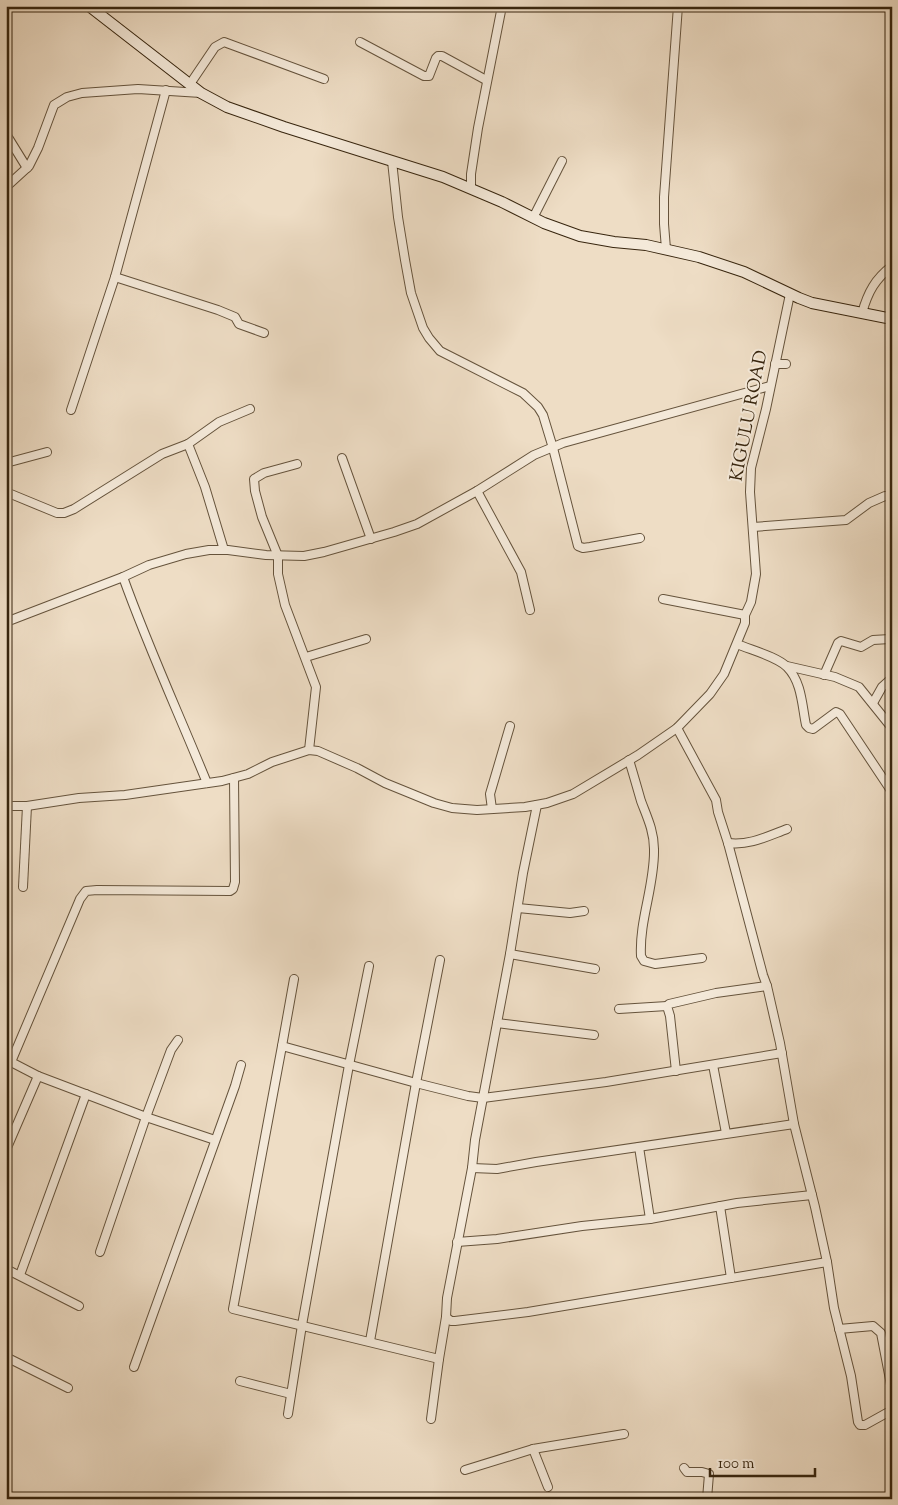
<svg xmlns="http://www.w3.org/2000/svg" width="898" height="1505" viewBox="0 0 898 1505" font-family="'Sorts Mill Goudy',serif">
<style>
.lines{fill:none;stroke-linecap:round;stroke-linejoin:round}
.street-casing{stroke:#65533c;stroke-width:10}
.secondary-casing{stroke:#37250e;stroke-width:12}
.street{stroke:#f4e9d9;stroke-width:8}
.secondary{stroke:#f4e9d9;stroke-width:10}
.labels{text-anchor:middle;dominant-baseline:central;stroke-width:4;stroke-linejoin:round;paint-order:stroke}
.street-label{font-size:18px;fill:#37250e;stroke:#f4e9d9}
</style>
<rect width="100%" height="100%" fill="#eeddc5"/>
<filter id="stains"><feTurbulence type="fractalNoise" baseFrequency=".004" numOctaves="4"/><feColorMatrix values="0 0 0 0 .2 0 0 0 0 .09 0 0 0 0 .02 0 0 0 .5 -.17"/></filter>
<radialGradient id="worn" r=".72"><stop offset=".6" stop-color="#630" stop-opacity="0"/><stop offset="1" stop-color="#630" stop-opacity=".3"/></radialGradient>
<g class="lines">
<!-- street casing -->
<g class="street-casing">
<g id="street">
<path d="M 360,42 L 424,76 L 429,76 L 436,58 L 438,56 L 442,56 L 486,80"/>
<path d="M 190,84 L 215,47 L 224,42 L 324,79"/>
<path d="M 6,134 L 27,168"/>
<path d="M 392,161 L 398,217 L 405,260 L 411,293 L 423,328 L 429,338 L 440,351 L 523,393 L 538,407 L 543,415 L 553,448 L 578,546 L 583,548 L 590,547 L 640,538"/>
<path d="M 6,187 L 29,166 L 38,148 L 54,105 L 67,97 L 82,93 L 138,89 L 201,93"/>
<path d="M 471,188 L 471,174 L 478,128 L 502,6"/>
<path d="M 533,218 L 562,161"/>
<path d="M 666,249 L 664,224 L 664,197 L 678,6"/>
<path d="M 115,277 L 218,310 L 235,317 L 239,324 L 264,333"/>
<path d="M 862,313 C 868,292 875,279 892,266"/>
<path d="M 775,364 L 786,364"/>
<path d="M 71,410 L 115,277 L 166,90"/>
<path d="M 188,444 L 205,487 L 224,550"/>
<path d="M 342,458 L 371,539"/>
<path d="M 6,463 L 47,452"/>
<path d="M 297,464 L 264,473 L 254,479 L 255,491 L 262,517 L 278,556 L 278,574 L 285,605 L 316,687 L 309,750"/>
<path d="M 477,491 L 521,572 L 530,610"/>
<path d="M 6,492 L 57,513 L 64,513 L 74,509 L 162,454 L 188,444 L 219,422 L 250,409"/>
<path d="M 753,527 L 846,520 L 869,503 L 885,496 L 892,497"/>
<path d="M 123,577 C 148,647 179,714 207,783"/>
<path d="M 663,599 L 745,615"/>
<path d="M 6,622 L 123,577 L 149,565 L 186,554 L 209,550 L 228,550 L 266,555 L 304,556 L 324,552 L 394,532 L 417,524 L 477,491 L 534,455 L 563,443 L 770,386"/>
<path d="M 737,644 C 751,650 778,657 787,667 C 802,682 802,706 806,725 L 809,728 L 813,729 L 836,712 L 840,714 L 892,792"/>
<path d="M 306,657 L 366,639"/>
<path d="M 787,666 L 835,677 L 859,687 L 892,728"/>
<path d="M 824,675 L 838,643 L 841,641 L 861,647 L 873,640 L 890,639"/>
<path d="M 873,703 L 882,687 L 892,678"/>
<path d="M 677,728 L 716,800 L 718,812 L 728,843 L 763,975 L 767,986 L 780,1043 L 794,1124 L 815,1207 L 827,1262 L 834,1308 L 851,1376 L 858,1422 L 860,1425 L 865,1425 L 892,1410"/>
<path d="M 629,760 C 633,773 637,787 641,801 C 647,817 654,831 654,849 C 655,885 639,920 641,956 L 644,961 L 655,964 L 702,958"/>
<path d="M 537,805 L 523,873 L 510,954 L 475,1140 L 472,1168 L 447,1298 L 446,1317 L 451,1321 L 455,1321 L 528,1312 L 827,1262"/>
<path d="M 6,806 L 27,806 L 79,798 L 125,795 L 222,781 L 248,774 L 272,762 L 309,750 L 318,751 L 357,768 L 385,783 L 412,794 L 434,803 L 452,808 L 477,810 L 525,807 L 547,803 L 573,794 L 638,755 L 677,728 L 710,694 L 724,674 L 745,623 L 745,615 L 751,602 L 756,574 L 750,492 L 751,468 L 766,409 L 790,294"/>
<path d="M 492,809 L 490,794 L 510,726"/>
<path d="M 728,843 C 749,846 768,836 787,829"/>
<path d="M 23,887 L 27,806"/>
<path d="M 518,908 L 570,913 L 584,911"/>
<path d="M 510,954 L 595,969"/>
<path d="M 619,1009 L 667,1006"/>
<path d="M 497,1023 L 594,1035"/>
<path d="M 282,1046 L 294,979"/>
<path d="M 713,1065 L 726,1133"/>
<path d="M 676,1071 L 670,1016 L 667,1006 L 669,1004 L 716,993 L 767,986"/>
<path d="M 38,1076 L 11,1062 L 80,899 L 86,891 L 97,890 L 230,891 L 233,889 L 235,882 L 234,778"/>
<path d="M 639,1147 L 650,1219"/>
<path d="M 6,1150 L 38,1076 L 146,1117 L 215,1140"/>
<path d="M 472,1168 L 497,1169 L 536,1162 L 794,1124"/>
<path d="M 720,1206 L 731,1278"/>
<path d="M 457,1242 L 497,1239 L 582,1226 L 650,1219 L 737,1203 L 812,1195"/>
<path d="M 100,1252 L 146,1117 L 171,1050 L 178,1040"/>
<path d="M 6,1269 L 79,1306"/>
<path d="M 20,1275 L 86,1094"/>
<path d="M 446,1317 L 439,1359 L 233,1309 L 282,1046 L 416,1083 L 468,1096 L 483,1098 L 606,1082 L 782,1053"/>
<path d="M 839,1329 L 873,1326 L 881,1333 L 892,1390"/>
<path d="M 370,1341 L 416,1083 L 440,960"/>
<path d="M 6,1357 L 68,1388"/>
<path d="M 134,1367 L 235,1086 L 241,1065"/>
<path d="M 240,1381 L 291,1394"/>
<path d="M 288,1414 L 302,1325 L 349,1065 L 369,966"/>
<path d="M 431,1419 L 439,1359"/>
<path d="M 533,1449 L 548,1487"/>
<path d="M 684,1468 L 687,1472 L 702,1472 L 709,1474 L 707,1499"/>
<path d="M 465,1470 L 533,1449 L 624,1434"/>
</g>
</g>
<!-- secondary casing -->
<g class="secondary-casing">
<path id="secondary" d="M 89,6 L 201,93 L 227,107 L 284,127 L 443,177 L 502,202 L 544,223 L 580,236 L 614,242 L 646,245 L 699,257 L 744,272 L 799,298 L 812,303 L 892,319"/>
</g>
<!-- street -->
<use href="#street" class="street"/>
<!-- secondary -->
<use href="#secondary" class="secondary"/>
</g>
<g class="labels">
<!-- street labels -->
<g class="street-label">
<text transform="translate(750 416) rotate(-79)">KIGULU ROAD</text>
</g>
</g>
<!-- margin -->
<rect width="898" height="1505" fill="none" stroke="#eeddc5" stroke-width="25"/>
<rect x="8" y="8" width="883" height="1490" fill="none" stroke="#37250e" stroke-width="2.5"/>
<rect x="12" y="12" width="873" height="1480" fill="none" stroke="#37250e"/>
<!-- scale -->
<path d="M710 1468v8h105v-8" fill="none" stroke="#37250e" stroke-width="2.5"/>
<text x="718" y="1468" font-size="15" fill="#37250e" stroke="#f4e9d9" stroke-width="4" paint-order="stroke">100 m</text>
<rect width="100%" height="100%" filter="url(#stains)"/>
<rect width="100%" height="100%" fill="url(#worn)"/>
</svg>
